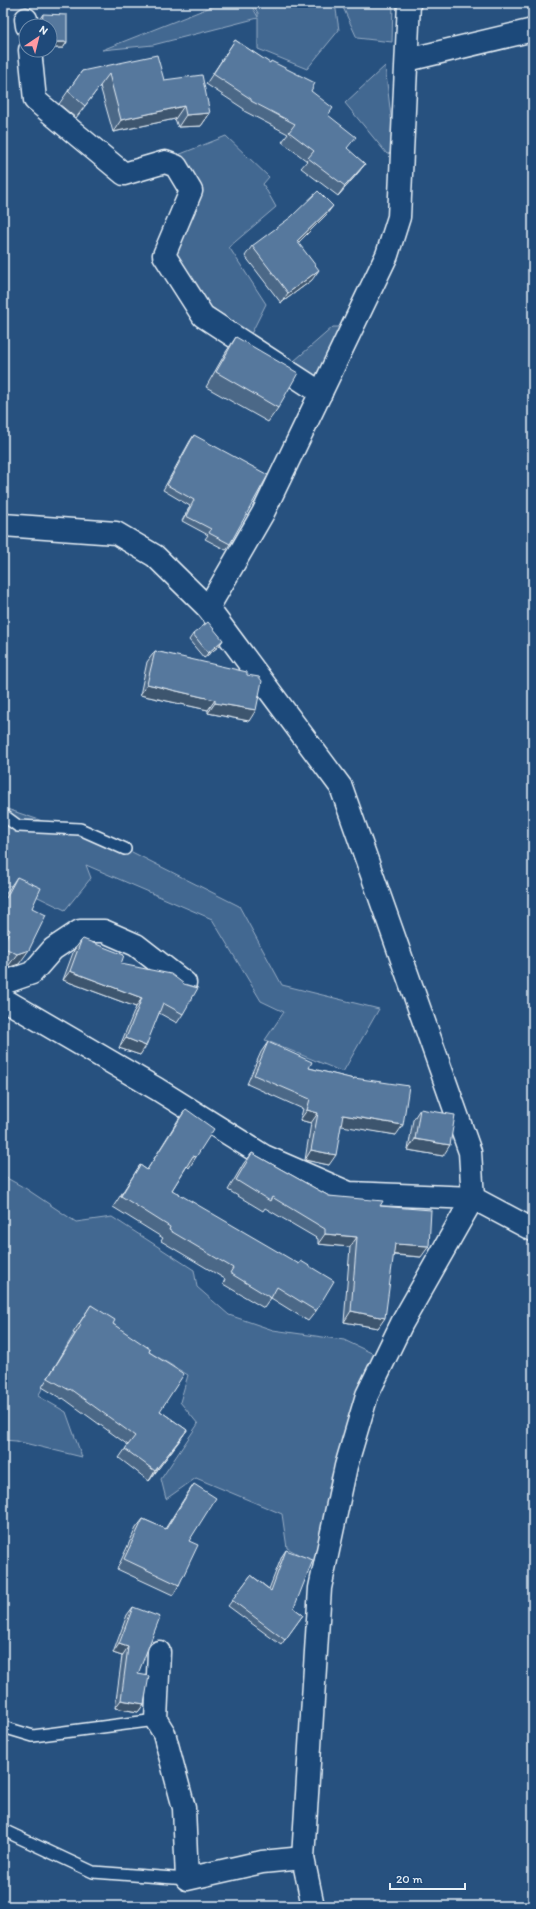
<svg xmlns="http://www.w3.org/2000/svg" width="536" height="1909" viewBox="0 0 536 1909" font-family="Itim,sans-serif">
<style>
.green{fill:#436891;stroke:#96acc4}
.lines{fill:none;stroke-linecap:round;stroke-linejoin:round}
.lane-casing{stroke:#e8f1f8;stroke-width:14}
.street-casing{stroke:#e8f1f8;stroke-width:25}
.lane{stroke:#1f4a7a;stroke-width:11}
.street{stroke:#1f4a7a;stroke-width:22}
.wall{fill:#4b6787;stroke:#e8f1f8}
.shaded-wall{fill:#3d546e;stroke:#e8f1f8}
.building{fill:#57789d;stroke:#e8f1f8}
</style>
<rect width="100%" height="100%" fill="#27517f"/>
<filter id="ink" filterUnits="userSpaceOnUse"><feTurbulence type="fractalNoise" baseFrequency=".025" numOctaves="2"/><feDisplacementMap in="SourceGraphic" scale="8" xChannelSelector="R" yChannelSelector="G"/><feConvolveMatrix kernelMatrix="1 2 1 2 8 2 1 2 1" color-interpolation-filters="sRGB"/></filter>
<g filter="url(#ink)">
<!-- green -->
<g class="green">
<path d="M 221,3 L 250,3 L 258,17 L 258,13 L 252,3 L 335,3 L 339,30 L 307,69 L 258,49 L 258,18 L 153,45 L 102,50 Z"/>
<path d="M 341,3 L 393,3 L 392,42 L 357,38 Z"/>
<path d="M 385,66 L 392,125 L 392,153 L 387,154 L 345,103 Z"/>
<path d="M 226,136 L 269,177 L 263,184 L 276,207 L 229,247 L 266,304 L 251,334 L 204,302 L 164,255 L 200,192 L 178,155 Z"/>
<path d="M 333,327 L 341,327 L 319,382 L 294,361 Z"/>
<path d="M 3,806 L 7,809 L 128,850 L 239,906 L 282,985 L 379,1009 L 343,1072 L 265,1040 L 284,1012 L 261,1001 L 212,919 L 86,865 L 91,878 L 65,910 L 13,885 L 3,887 Z"/>
<path d="M 3,1176 L 25,1188 L 76,1222 L 112,1217 L 194,1270 L 197,1287 L 229,1315 L 273,1330 L 344,1340 L 378,1356 L 331,1477 L 316,1564 L 287,1548 L 282,1514 L 196,1478 L 166,1499 L 161,1479 L 198,1424 L 180,1402 L 188,1375 L 85,1314 L 38,1396 L 66,1412 L 82,1457 L 16,1441 L 3,1440 Z"/>
</g>
<g class="lines">
<!-- lane casing -->
<g class="lane-casing">
<g id="lane">
<path d="M 3,815 L 18,826 L 80,829 L 125,849"/>
<path d="M 3,1727 L 33,1736 L 156,1720"/>
<path d="M 3,1830 L 93,1872 L 187,1879"/>
</g>
</g>
<!-- street casing -->
<g class="street-casing">
<g id="street">
<path d="M 26,19 L 27,26"/>
<path d="M 30,50 L 35,100 L 124,174 L 165,162 L 176,166 L 191,191 L 164,255 L 203,316 L 321,393"/>
<path d="M 407,60 L 533,30"/>
<path d="M 3,525 L 116,533 L 155,556 L 208,608 L 341,787 L 470,1152 L 473,1198 L 402,1323 L 367,1395 L 346,1466 L 320,1588 L 303,1858 L 313,1906"/>
<path d="M 208,608 L 263,513 L 387,255 L 399,217 L 409,3"/>
<path d="M 3,983 L 32,973 L 53,949 L 80,931 L 104,931 L 136,945 L 185,983"/>
<path d="M 3,999 L 157,1089 L 264,1156 L 349,1193 L 473,1198 L 533,1230"/>
<path d="M 159,1652 L 156,1720 L 164,1733 L 184,1808 L 187,1879 L 262,1862 L 303,1858"/>
</g>
</g>
<!-- lane -->
<use href="#lane" class="lane"/>
<!-- street -->
<use href="#street" class="street"/>
</g>
<!-- wall -->
<g class="wall">
<path d="M 43,14 L 67,42 L 63,48 L 50,48 L 50,26 L 38,26 L 39,20 Z"/>
<path d="M 235,40 L 311,91 L 328,116 L 347,149 L 365,164 L 357,174 L 338,196 L 301,168 L 307,161 L 282,142 L 288,134 L 244,111 L 244,109 L 206,84 Z"/>
<path d="M 82,71 L 164,80 L 210,113 L 201,126 L 178,127 L 175,119 L 113,132 L 100,86 L 76,118 L 59,104 Z"/>
<path d="M 326,215 L 298,243 L 312,280 L 281,303 L 245,256 L 252,246 Z"/>
<path d="M 236,337 L 278,408 L 268,422 L 206,387 L 226,352 Z"/>
<path d="M 194,435 L 230,544 L 226,550 L 205,539 L 208,535 L 182,521 L 190,506 L 163,490 L 190,441 Z"/>
<path d="M 193,634 L 223,640 L 219,646 L 204,658 L 189,640 Z"/>
<path d="M 155,651 L 247,675 L 249,721 L 208,713 L 208,710 L 140,695 L 147,662 Z"/>
<path d="M 17,877 L 32,908 L 19,964 L 7,968 L 3,967 L 3,897 L 4,897 L 7,892 Z"/>
<path d="M 81,941 L 121,964 L 183,1014 L 177,1023 L 159,1013 L 140,1055 L 119,1048 L 136,1007 L 63,980 L 74,950 Z"/>
<path d="M 268,1042 L 309,1068 L 353,1079 L 354,1078 L 396,1135 L 341,1125 L 329,1165 L 305,1160 L 311,1123 L 300,1120 L 303,1109 L 247,1084 L 261,1052 Z"/>
<path d="M 186,1109 L 196,1157 L 189,1168 L 187,1166 L 172,1190 L 316,1311 L 308,1321 L 271,1298 L 264,1308 L 223,1284 L 225,1279 L 161,1241 L 163,1238 L 113,1207 L 133,1176 L 140,1165 L 147,1170 L 178,1120 Z"/>
<path d="M 420,1109 L 443,1156 L 408,1150 L 413,1120 Z"/>
<path d="M 252,1153 L 329,1196 L 380,1206 L 421,1257 L 393,1255 L 378,1328 L 344,1322 L 350,1247 L 318,1244 L 318,1239 L 265,1208 L 263,1211 L 228,1190 L 244,1163 Z"/>
<path d="M 91,1305 L 113,1324 L 149,1352 L 160,1411 L 187,1430 L 149,1481 L 119,1458 L 128,1445 L 63,1398 L 62,1399 L 42,1387 L 75,1334 L 73,1333 Z"/>
<path d="M 194,1484 L 189,1541 L 179,1585 L 173,1595 L 117,1569 L 136,1528 L 143,1519 L 165,1529 L 187,1494 Z"/>
<path d="M 286,1550 L 294,1608 L 303,1615 L 281,1645 L 228,1606 L 251,1575 L 269,1589 L 282,1556 Z"/>
<path d="M 133,1607 L 138,1674 L 144,1704 L 138,1712 L 115,1708 L 122,1656 L 113,1653 L 127,1615 Z"/>
</g>
<!-- shaded-wall -->
<g class="shaded-wall">
<path d="M 50,42 L 67,42 L 63,48 L 50,48 Z"/>
<path d="M 184,106 L 175,119 L 113,132 L 121,120 Z"/>
<path d="M 210,113 L 201,126 L 178,127 L 186,115 Z"/>
<path d="M 365,164 L 357,174 L 338,196 L 345,186 Z"/>
<path d="M 333,206 L 326,215 L 290,251 L 297,241 Z"/>
<path d="M 319,270 L 312,280 L 281,303 L 288,293 Z"/>
<path d="M 223,640 L 219,646 L 204,658 L 208,653 Z"/>
<path d="M 147,684 L 215,700 L 208,710 L 140,695 Z"/>
<path d="M 215,703 L 256,710 L 249,721 L 208,713 Z"/>
<path d="M 29,950 L 19,964 L 7,968 L 17,954 Z"/>
<path d="M 70,971 L 142,998 L 136,1007 L 63,980 Z"/>
<path d="M 126,1038 L 146,1046 L 140,1055 L 119,1048 Z"/>
<path d="M 307,1110 L 318,1113 L 311,1123 L 300,1120 Z"/>
<path d="M 343,1115 L 403,1125 L 396,1135 L 336,1125 Z"/>
<path d="M 415,1139 L 450,1145 L 443,1156 L 408,1150 Z"/>
<path d="M 311,1150 L 336,1155 L 329,1165 L 305,1160 Z"/>
<path d="M 325,1234 L 357,1237 L 350,1247 L 318,1244 Z"/>
<path d="M 395,1244 L 429,1246 L 421,1257 L 387,1254 Z"/>
<path d="M 351,1311 L 385,1318 L 378,1328 L 344,1322 Z"/>
<path d="M 187,1430 L 180,1440 L 149,1481 L 155,1471 Z"/>
<path d="M 119,1644 L 128,1647 L 122,1656 L 113,1653 Z"/>
<path d="M 121,1700 L 144,1704 L 138,1712 L 115,1708 Z"/>
</g>
<!-- building -->
<g class="building">
<path d="M 43,14 L 67,15 L 67,42 L 50,42 L 50,26 L 42,26 Z"/>
<path d="M 235,40 L 270,63 L 271,61 L 315,83 L 311,91 L 333,108 L 328,115 L 356,137 L 347,148 L 365,164 L 345,186 L 308,158 L 314,151 L 289,132 L 295,124 L 251,101 L 251,99 L 213,74 Z"/>
<path d="M 157,55 L 164,80 L 202,75 L 210,113 L 186,115 L 184,106 L 121,120 L 109,74 L 85,106 L 68,91 L 82,71 Z"/>
<path d="M 318,191 L 333,206 L 297,241 L 319,270 L 288,293 L 252,246 L 291,217 Z"/>
<path d="M 236,337 L 298,373 L 278,408 L 216,372 Z"/>
<path d="M 194,435 L 268,475 L 230,544 L 209,533 L 211,529 L 186,516 L 194,500 L 167,485 Z"/>
<path d="M 208,622 L 223,640 L 208,653 L 193,634 Z"/>
<path d="M 155,651 L 247,672 L 247,675 L 259,677 L 262,681 L 256,710 L 215,703 L 215,700 L 147,684 Z"/>
<path d="M 17,877 L 41,888 L 32,908 L 46,915 L 29,950 L 17,954 L 3,947 L 3,944 L 10,930 L 3,926 L 3,897 L 6,898 Z"/>
<path d="M 83,939 L 124,955 L 121,964 L 171,974 L 184,984 L 198,988 L 183,1014 L 163,1003 L 146,1046 L 126,1038 L 142,998 L 70,971 L 81,941 Z"/>
<path d="M 268,1042 L 312,1062 L 309,1068 L 354,1079 L 354,1078 L 409,1086 L 403,1125 L 343,1115 L 336,1155 L 311,1150 L 318,1113 L 307,1110 L 310,1099 L 254,1075 Z"/>
<path d="M 186,1109 L 214,1129 L 196,1157 L 193,1156 L 172,1190 L 299,1264 L 301,1261 L 334,1281 L 316,1311 L 277,1287 L 271,1298 L 230,1273 L 233,1268 L 169,1230 L 170,1227 L 121,1196 L 140,1165 L 147,1170 Z"/>
<path d="M 420,1109 L 455,1115 L 450,1145 L 415,1139 Z"/>
<path d="M 252,1153 L 329,1196 L 383,1201 L 380,1206 L 431,1210 L 429,1246 L 395,1244 L 385,1318 L 351,1311 L 357,1237 L 325,1234 L 325,1229 L 272,1197 L 270,1201 L 236,1180 Z"/>
<path d="M 91,1305 L 115,1320 L 113,1324 L 150,1349 L 149,1352 L 184,1374 L 160,1411 L 187,1430 L 155,1471 L 125,1449 L 135,1436 L 70,1389 L 69,1390 L 48,1378 L 81,1325 L 79,1324 Z"/>
<path d="M 194,1484 L 216,1498 L 189,1541 L 198,1545 L 179,1585 L 124,1559 L 143,1519 L 166,1529 Z"/>
<path d="M 286,1550 L 313,1560 L 294,1608 L 303,1615 L 285,1640 L 232,1600 L 251,1575 L 271,1591 Z"/>
<path d="M 133,1607 L 160,1617 L 138,1674 L 149,1676 L 144,1704 L 121,1700 L 128,1647 L 119,1644 Z"/>
</g>
</g>
<!-- margin -->
<rect width="536" height="1909" fill="none" stroke="#1f4a7a" stroke-width="16"/>
<rect x="8" y="8" width="520" height="1893" fill="none" stroke="#e8f1f8" stroke-width="1.5" filter="url(#ink)"/>
<!-- north arrow -->
<g transform="translate(38 38) rotate(35)"><circle r="19" fill="#1f4a7a" stroke="#6f8dac"/>
<path d="M0-3L7 15L0 10L-7 15Z" fill="#ff9aa2"/>
<text y="-6" font-size="11" font-weight="bold" text-anchor="middle" fill="#e8f1f8">N</text>
</g>
<!-- scale -->
<path d="M390 1883v6h75v-6" fill="none" stroke="#e8f1f8" stroke-width="2"/>
<text x="396" y="1883" font-size="12" fill="#e8f1f8" stroke="#1f4a7a" stroke-width="3" paint-order="stroke">20 m</text>
</svg>
